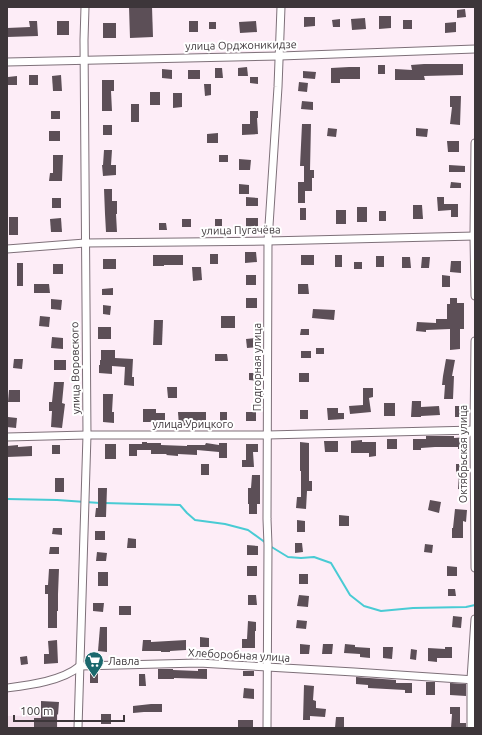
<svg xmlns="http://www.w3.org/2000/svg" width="482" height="735" viewBox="0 0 482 735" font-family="Ubuntu,sans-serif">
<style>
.built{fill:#f4dfec}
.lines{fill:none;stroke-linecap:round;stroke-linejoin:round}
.stream{stroke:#49cbd4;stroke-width:2}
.building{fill:#5c4f57}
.minor-casing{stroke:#7e7079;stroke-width:9}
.minor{stroke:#fff;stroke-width:7}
.labels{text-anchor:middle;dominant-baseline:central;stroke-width:4;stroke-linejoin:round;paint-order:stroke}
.street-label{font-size:11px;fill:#3d363a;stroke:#fff}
.poi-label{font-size:11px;fill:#3d363a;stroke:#fff;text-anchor:start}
</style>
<rect width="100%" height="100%" fill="#fdedf7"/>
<!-- built -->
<path class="built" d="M 58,715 L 58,728 L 7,728 L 7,716 Z"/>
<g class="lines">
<!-- stream -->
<g class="stream">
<path d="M 7,499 L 57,500 L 100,503"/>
<path d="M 104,503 L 180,505 L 187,513 L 195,520 L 225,524 L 248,530 L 266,543"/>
<path d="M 270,546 L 288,557 L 301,558 L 314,557 L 331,563 L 350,595 L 364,606 L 381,611 L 413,608 L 466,607 L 475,605"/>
</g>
</g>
<!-- building -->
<g class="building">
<path d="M 129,7 L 152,7 L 153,37 L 130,38 Z"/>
<path d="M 465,9 L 466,17 L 457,18 L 457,10 Z"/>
<path d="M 379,16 L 391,16 L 391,28 L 379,29 Z"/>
<path d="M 304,17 L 315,17 L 315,26 L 304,27 Z"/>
<path d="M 365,18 L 366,29 L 352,30 L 351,19 Z"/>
<path d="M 340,19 L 340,27 L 333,27 L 332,20 Z"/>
<rect x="403" y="20" width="9" height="9"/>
<path d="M 29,21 L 37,21 L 38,36 L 7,37 L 7,28 L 30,27 Z"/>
<rect x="57" y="21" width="12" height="14"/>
<rect x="189" y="21" width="9" height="11"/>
<path d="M 256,21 L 257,32 L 240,33 L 239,22 Z"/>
<rect x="209" y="22" width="7" height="7"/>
<path d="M 456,22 L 456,32 L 445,33 L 445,23 Z"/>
<rect x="103" y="23" width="13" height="15"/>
<path d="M 424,64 L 463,64 L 463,75 L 424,76 L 425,80 L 395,80 L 395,69 L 412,70 L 411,65 Z"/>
<rect x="378" y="65" width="7" height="9"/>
<path d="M 247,67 L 248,76 L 238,76 L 238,68 Z"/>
<path d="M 349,67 L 360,67 L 360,79 L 340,79 L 340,83 L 331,83 L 331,68 Z"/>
<path d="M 215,68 L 222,68 L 223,78 L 215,78 Z"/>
<path d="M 162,69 L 172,70 L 172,79 L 162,78 Z"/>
<rect x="188" y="70" width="12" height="9"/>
<path d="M 303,71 L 316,72 L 315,79 L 303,78 Z"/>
<rect x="29" y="75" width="9" height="10"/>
<path d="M 61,75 L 62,91 L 53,91 L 52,76 Z"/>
<path d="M 17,76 L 17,85 L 8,85 L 8,77 Z"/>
<path d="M 250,77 L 258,77 L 258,84 L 250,83 Z"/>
<path d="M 102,80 L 114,80 L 114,91 L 111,91 L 112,111 L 102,111 Z"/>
<path d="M 299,82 L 308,83 L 307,92 L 298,91 Z"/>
<path d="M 204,84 L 211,84 L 211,95 L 205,96 Z"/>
<rect x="150" y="92" width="10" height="13"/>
<path d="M 173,93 L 182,93 L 182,107 L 173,108 Z"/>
<path d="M 450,96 L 461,96 L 460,125 L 450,124 L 452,107 L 450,107 Z"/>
<path d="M 302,101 L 313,102 L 313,110 L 301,109 Z"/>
<rect x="131" y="104" width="8" height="18"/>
<rect x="51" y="111" width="9" height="8"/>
<path d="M 250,111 L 258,111 L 258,118 L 257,118 L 258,134 L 242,135 L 242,124 L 250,124 Z"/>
<path d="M 302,124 L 311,124 L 310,170 L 314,170 L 314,178 L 312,178 L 312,191 L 305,191 L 305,203 L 298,203 L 298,182 L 304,182 L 304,166 L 300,166 Z"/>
<rect x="103" y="125" width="9" height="10"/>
<path d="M 328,128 L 337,129 L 336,137 L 327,136 Z"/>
<path d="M 416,128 L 428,129 L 427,137 L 416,136 Z"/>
<rect x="49" y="131" width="11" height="10"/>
<path d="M 218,133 L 218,143 L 207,143 L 207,134 Z"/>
<path d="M 447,141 L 459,141 L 459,152 L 448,152 Z"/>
<path d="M 104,150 L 112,150 L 111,165 L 116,165 L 116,175 L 103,176 L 102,165 L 103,165 Z"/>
<path d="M 53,155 L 63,155 L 62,181 L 49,181 L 50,173 L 53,173 Z"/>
<rect x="219" y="155" width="9" height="7"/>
<path d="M 239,159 L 251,160 L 250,170 L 239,170 Z"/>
<path d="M 449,165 L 465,166 L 465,172 L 449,172 Z"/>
<path d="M 451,182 L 461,183 L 461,188 L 450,188 Z"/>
<path d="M 239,184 L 249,185 L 249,194 L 239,194 Z"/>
<path d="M 104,189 L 112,189 L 112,201 L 117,201 L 117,214 L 116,214 L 117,232 L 106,232 L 105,214 Z"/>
<path d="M 246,197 L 258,198 L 258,206 L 246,206 Z"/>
<path d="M 437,197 L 444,197 L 444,204 L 458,204 L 458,217 L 451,217 L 451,210 L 438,211 Z"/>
<rect x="52" y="198" width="9" height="10"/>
<path d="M 413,205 L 422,205 L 423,219 L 413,219 Z"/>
<rect x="357" y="207" width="10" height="15"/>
<rect x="300" y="208" width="6" height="12"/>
<rect x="336" y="210" width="10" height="14"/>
<rect x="379" y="211" width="7" height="10"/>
<rect x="9" y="217" width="9" height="18"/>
<path d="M 61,218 L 62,232 L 51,232 L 50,219 Z"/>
<path d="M 246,218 L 258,218 L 258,227 L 246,228 Z"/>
<rect x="182" y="219" width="9" height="8"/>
<rect x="215" y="219" width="7" height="7"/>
<path d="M 159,223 L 166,223 L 167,230 L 159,230 Z"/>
<path d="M 245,252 L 256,252 L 257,262 L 245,263 Z"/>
<rect x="210" y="254" width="8" height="10"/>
<path d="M 153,255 L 183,255 L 183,265 L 164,265 L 164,266 L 153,266 Z"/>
<rect x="301" y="255" width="13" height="10"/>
<rect x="335" y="255" width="7" height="12"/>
<rect x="376" y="256" width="8" height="11"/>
<path d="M 402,257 L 410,257 L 411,268 L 402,268 Z"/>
<path d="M 422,257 L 430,257 L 429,268 L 421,268 Z"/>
<rect x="103" y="259" width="13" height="10"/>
<path d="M 451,261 L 461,261 L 461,273 L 450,272 Z"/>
<rect x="354" y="262" width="8" height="7"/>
<rect x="17" y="263" width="6" height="23"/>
<rect x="53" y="264" width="10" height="10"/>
<path d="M 192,267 L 201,267 L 202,280 L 193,281 Z"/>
<rect x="246" y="275" width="10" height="10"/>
<path d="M 442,275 L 450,276 L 450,287 L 442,287 Z"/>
<path d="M 34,284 L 49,284 L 50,293 L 34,293 Z"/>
<path d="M 298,284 L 308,284 L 309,294 L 298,294 Z"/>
<path d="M 113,288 L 113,295 L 102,295 L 102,289 Z"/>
<rect x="246" y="298" width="11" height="10"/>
<path d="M 450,298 L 457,298 L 457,303 L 464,303 L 464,329 L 460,329 L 460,349 L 450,350 L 450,329 L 426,330 L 426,332 L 416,331 L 417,322 L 436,323 L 436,319 L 447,319 L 447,304 L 450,304 Z"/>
<path d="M 51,299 L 62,300 L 61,310 L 51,309 Z"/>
<path d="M 103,305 L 111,306 L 110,315 L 103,314 Z"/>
<path d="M 313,309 L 335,310 L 334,320 L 312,318 Z"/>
<path d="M 40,316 L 50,317 L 49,327 L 39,326 Z"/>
<rect x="221" y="316" width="14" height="12"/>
<path d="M 154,320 L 163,320 L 162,345 L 153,345 Z"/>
<rect x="98" y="327" width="13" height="12"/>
<path d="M 301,329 L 309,329 L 309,335 L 300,335 Z"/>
<path d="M 52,337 L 63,338 L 63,349 L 51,348 Z"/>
<path d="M 257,338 L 258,347 L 247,348 L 246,339 Z"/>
<rect x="316" y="348" width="8" height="6"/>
<path d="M 101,350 L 115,350 L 115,358 L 133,359 L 132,377 L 134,377 L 134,386 L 124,385 L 125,367 L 112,366 L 112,374 L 99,373 L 99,365 L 100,365 L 100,360 L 101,360 Z"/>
<rect x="301" y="351" width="10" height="7"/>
<path d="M 215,354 L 227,354 L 228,361 L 215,361 Z"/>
<path d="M 14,359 L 23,359 L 22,369 L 13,368 Z"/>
<path d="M 446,359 L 455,360 L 452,376 L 454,376 L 453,399 L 444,399 L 445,385 L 442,385 L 443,376 Z"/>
<rect x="54" y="360" width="12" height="10"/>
<path d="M 249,373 L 258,373 L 258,381 L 249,380 Z"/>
<rect x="299" y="373" width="10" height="9"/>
<path d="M 54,382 L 64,382 L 62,403 L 65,404 L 62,428 L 51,427 L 52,411 L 49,411 L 49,402 L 52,402 Z"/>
<path d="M 167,387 L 177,387 L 177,398 L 168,398 Z"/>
<path d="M 363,388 L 373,388 L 373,397 L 369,398 L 371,412 L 350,414 L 349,406 L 363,405 Z"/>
<path d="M 9,390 L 20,390 L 20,402 L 8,402 Z"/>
<path d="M 103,394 L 113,394 L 112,412 L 114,412 L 114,423 L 103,422 Z"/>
<path d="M 412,401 L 421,401 L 421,407 L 439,406 L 440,415 L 421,416 L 421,417 L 411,417 Z"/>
<rect x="384" y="403" width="11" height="13"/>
<rect x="455" y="406" width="12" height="11"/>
<path d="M 327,408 L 338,408 L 338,413 L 344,413 L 344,419 L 328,420 Z"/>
<path d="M 143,409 L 156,409 L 156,413 L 165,413 L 165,422 L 143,422 Z"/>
<rect x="300" y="410" width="8" height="9"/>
<path d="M 178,412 L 206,412 L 206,425 L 179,426 Z"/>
<path d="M 220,412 L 227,412 L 227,424 L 220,423 Z"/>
<rect x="246" y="412" width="10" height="9"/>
<path d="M 8,417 L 17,418 L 16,428 L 7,427 Z"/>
<path d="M 426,436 L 454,436 L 454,438 L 468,437 L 468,449 L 458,449 L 458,447 L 435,447 L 421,448 L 421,450 L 413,450 L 413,439 L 426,439 Z"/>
<rect x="387" y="439" width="10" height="10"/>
<path d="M 362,440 L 362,442 L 376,442 L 376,456 L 369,457 L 369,453 L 351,453 L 351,441 Z"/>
<path d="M 324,441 L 338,441 L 338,452 L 325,452 Z"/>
<path d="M 142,442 L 147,442 L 147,443 L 161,443 L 161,445 L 187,446 L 187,445 L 205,445 L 206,443 L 219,445 L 219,443 L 227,443 L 227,458 L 219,458 L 219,452 L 197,450 L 197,455 L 178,454 L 178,456 L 166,455 L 167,454 L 151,454 L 151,450 L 137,450 L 137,456 L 129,456 L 129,444 L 142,444 Z"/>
<path d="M 300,442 L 309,443 L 309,481 L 312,481 L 312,491 L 307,491 L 306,509 L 296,508 L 297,497 L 301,497 L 301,471 L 300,471 Z"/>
<rect x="105" y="444" width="11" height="15"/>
<path d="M 246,444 L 258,444 L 258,452 L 253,452 L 254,467 L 242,467 L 242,460 L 246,460 Z"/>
<path d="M 18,445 L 18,447 L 32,446 L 32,456 L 7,457 L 7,446 Z"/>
<rect x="52" y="445" width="8" height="9"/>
<rect x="201" y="464" width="8" height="11"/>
<path d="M 456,464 L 466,464 L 465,482 L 467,482 L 466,490 L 458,489 L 459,474 L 456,474 Z"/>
<path d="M 252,475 L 260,475 L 260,504 L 257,504 L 257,514 L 249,514 L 249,504 L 248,504 L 248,488 L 251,488 Z"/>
<rect x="55" y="478" width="9" height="14"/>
<path d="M 98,488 L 107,488 L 106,517 L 95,517 L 96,508 L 98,508 Z"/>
<path d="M 430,500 L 441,502 L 439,513 L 428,510 Z"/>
<path d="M 455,509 L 467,510 L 466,522 L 463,521 L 463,538 L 452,538 L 452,528 L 453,528 Z"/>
<path d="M 339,515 L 349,516 L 349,526 L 339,526 Z"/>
<path d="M 297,520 L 305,521 L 305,532 L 297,532 Z"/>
<path d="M 53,528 L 62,528 L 62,535 L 52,534 Z"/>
<rect x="95" y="531" width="10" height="9"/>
<path d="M 128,538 L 136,539 L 136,548 L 127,548 Z"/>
<path d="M 295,543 L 302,543 L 303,552 L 295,553 Z"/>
<path d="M 425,544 L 433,545 L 432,553 L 424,552 Z"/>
<path d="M 247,545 L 258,546 L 258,555 L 247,555 Z"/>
<path d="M 50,547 L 59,547 L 59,554 L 49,554 Z"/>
<path d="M 97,552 L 107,553 L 106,561 L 96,561 Z"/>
<rect x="247" y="566" width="10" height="10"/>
<path d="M 447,566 L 457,567 L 457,576 L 447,576 Z"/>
<path d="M 49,569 L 59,569 L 58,594 L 58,611 L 57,611 L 57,628 L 48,628 L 48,594 L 45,594 L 45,585 L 48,585 Z"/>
<rect x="98" y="572" width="10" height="14"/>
<rect x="299" y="574" width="9" height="10"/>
<path d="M 448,589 L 455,589 L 456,596 L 448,596 Z"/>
<path d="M 248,595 L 256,595 L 257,605 L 248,605 Z"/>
<path d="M 299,595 L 309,596 L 308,607 L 297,606 Z"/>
<path d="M 93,603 L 104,603 L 103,612 L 93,611 Z"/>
<rect x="119" y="606" width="12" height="9"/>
<path d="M 453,616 L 462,617 L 461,628 L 452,627 Z"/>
<path d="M 297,620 L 307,621 L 306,629 L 296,628 Z"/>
<path d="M 248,621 L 256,622 L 256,631 L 255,631 L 255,648 L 242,648 L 242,639 L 247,639 Z"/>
<path d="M 100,627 L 107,627 L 107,652 L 98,651 Z"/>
<path d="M 200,637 L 209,638 L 209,647 L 200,647 Z"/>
<path d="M 57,640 L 58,663 L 44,664 L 44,654 L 49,654 L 48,641 Z"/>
<path d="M 143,640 L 151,640 L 151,642 L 186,640 L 186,650 L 170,651 L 170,652 L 161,652 L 161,651 L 142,651 Z"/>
<path d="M 300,644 L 310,645 L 309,654 L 300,654 Z"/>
<path d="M 323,644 L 333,644 L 332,654 L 322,654 Z"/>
<path d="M 345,644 L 355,645 L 355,647 L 370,648 L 370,658 L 360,657 L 360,654 L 344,653 Z"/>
<path d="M 383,647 L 393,647 L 392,659 L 383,658 Z"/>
<path d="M 445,647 L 452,647 L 452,658 L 437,658 L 437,662 L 428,661 L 428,648 L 445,649 Z"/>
<path d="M 411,649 L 417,650 L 416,660 L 410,659 Z"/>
<path d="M 27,656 L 28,664 L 21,665 L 20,657 Z"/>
<path d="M 158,669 L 173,669 L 173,670 L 198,671 L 198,669 L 207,669 L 207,679 L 174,678 L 174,679 L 158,679 Z"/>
<rect x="243" y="671" width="11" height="5"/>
<rect x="90" y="673" width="8" height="10"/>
<path d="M 139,674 L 145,674 L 146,686 L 139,686 Z"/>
<path d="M 356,677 L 396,680 L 396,683 L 412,683 L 412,693 L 405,693 L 405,690 L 368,688 L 368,685 L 356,684 Z"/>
<rect x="426" y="682" width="9" height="13"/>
<path d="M 450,683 L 466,684 L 466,696 L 450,695 Z"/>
<path d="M 304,685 L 314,686 L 313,700 L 316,701 L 316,708 L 326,709 L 325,717 L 310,716 L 310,720 L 303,720 Z"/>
<path d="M 244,688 L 254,689 L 254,699 L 243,698 Z"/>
<path d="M 41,701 L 59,702 L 58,715 L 57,714 L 57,728 L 34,728 L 34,718 L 41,718 Z"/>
<path d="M 151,704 L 162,704 L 162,712 L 144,712 L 133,713 L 133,706 Z"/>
<path d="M 450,707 L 460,707 L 460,723 L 466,723 L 466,728 L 451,728 L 452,714 L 450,714 Z"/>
<rect x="101" y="714" width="10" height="10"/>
<path d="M 336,717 L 344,717 L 344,728 L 335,728 Z"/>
<path d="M 238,720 L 253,720 L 253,728 L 238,727 Z"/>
</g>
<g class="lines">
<!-- minor casing -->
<g class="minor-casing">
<g id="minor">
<path d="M 7,62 L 280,56 L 475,49"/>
<path d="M 475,143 L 474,236 L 475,296"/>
<path d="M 7,249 L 85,243 L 268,241 L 475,236"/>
<path d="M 475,341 L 474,430 L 475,568"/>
<path d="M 7,437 L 87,435 L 267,435 L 475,430"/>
<path d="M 7,688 C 30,685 62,681 80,666 L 199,663 L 354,672 L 475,680"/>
<path d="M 78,728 L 87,435 L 84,40 L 85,7"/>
<path d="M 267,728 L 268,545 L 267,519 L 268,241 L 278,87 L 281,7"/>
<path d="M 471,728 L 471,679 L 475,619"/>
</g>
</g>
<!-- minor -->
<use href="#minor" class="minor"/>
</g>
<!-- icons -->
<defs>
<g id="supermarket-pin" transform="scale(1)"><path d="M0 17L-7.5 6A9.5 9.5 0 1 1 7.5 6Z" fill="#1b686d" stroke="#fff"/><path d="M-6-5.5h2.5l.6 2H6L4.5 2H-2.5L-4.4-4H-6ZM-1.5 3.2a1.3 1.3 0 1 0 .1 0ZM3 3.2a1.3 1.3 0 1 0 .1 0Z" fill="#fff"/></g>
</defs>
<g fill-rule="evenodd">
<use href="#supermarket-pin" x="94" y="661"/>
</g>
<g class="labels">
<!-- street labels -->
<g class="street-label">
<text transform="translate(241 45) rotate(-1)">улица Орджоникидзе</text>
<text transform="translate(241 230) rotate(-1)">улица Пугачёва</text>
<text transform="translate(257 367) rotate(-90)">Подгорная улица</text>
<text transform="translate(75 368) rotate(-91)">улица Воровского</text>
<text x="193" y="424">улица Урицкого</text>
<text transform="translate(463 454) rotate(-90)">Октябрьская улица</text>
<text transform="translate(239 655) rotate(3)">Хлеборобная улица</text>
</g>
<!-- poi labels -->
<g class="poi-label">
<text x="108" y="661">Лавла</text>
</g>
</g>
<!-- border -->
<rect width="482" height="735" fill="none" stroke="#3d363a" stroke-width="16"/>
<!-- scale -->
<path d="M14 715v6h110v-6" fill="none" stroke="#3d363a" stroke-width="2"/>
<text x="20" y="715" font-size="12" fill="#3d363a" stroke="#ffffff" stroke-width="3" paint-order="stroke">100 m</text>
</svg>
